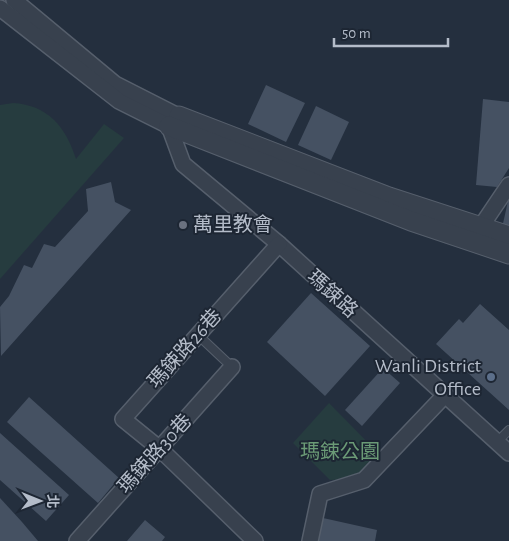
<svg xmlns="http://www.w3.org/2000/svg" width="509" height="541" viewBox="0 0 509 541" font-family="'Alegreya Sans','Noto Sans TC',sans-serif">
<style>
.green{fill:#263c3f}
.building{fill:#455162}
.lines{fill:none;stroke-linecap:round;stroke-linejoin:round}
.service-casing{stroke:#565f6c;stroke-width:10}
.minor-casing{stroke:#565f6c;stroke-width:18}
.tertiary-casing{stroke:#565f6c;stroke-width:21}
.service{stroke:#38414e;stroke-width:8}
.minor{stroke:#38414e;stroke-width:15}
.tertiary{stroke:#38414e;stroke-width:19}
.worship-dot{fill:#6b7280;stroke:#1d2633;stroke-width:2}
.service-dot{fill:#5c6f8a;stroke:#1d2633;stroke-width:2}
.labels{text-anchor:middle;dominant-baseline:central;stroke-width:4;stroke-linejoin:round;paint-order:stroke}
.poi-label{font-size:20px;fill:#b4bcc9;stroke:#1d2633;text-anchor:start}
.street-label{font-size:20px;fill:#b4bcc9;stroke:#1d2633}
.park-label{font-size:20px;fill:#6b9a76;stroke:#1d2633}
</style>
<rect width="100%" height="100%" fill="#242f3e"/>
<!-- green -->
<g class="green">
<path d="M 13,103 C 48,105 66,127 76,159 L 104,124 L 124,138 L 0,279 L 0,105 Z"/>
<path d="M 329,403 L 382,457 L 354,479 L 330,480 L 293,443 Z"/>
</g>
<!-- building -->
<g class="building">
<path d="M 266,85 L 305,103 L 286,142 L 248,124 Z"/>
<path d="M 483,99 L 509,102 L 509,168 L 497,187 L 476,185 Z"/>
<path d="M 316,106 L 349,122 L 331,160 L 298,145 Z"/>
<path d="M 111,182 L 115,202 L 131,210 L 1,356 L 0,307 L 9,296 L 24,265 L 32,268 L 44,244 L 55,247 L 88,211 L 86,189 Z"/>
<path d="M 508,201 L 509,201 L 509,230 L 502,228 Z"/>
<path d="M 311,293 L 370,346 L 325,396 L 267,342 Z"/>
<path d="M 480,304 L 509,330 L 509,410 L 436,344 L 459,319 L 463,323 Z"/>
<path d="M 383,368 L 400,383 L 362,426 L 345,410 Z"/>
<path d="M 29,397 L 119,478 L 98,503 L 7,422 Z"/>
<path d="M 0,433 L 69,495 L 46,521 L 0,480 Z"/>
<path d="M 0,498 L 22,522 L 38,541 L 0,541 Z"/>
<path d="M 323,518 L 377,530 L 375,541 L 318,541 Z"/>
<path d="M 145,520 L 165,537 L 162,541 L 127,541 Z"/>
</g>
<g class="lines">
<!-- service casing -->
<g class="service-casing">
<g id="service">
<path d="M 198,335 L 232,367"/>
<path d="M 497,442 L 509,430"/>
</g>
</g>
<!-- minor casing -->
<g class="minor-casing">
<g id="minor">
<path d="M 14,0 L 115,84 L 174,114 L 169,126 L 183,164 L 279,244 L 509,453"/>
<path d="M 0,8 L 119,101 L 169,126"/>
<path d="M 479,236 L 480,228 L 509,185"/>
<path d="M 77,541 L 232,367"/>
<path d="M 255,541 L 160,449 L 123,419 L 279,244"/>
<path d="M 310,541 L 320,494 L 364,480 L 445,395"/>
</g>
</g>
<!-- tertiary casing -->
<g class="tertiary-casing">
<g id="tertiary">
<path d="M 179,116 L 389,197 L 509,236"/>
<path d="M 169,126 L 411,221 L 509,254"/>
</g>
</g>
<!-- service -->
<use href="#service" class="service"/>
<!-- minor -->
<use href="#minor" class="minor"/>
<!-- tertiary -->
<use href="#tertiary" class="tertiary"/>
</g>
<!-- markers -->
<circle class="worship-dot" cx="183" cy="225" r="5"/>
<circle class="service-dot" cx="491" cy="377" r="5"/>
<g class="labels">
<!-- poi labels -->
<g class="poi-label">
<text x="193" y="225">萬里教會</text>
<text x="481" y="366" text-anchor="end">Wanli District<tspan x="481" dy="23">Office</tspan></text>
</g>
<!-- street labels -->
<g class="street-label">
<text transform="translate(332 294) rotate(42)">瑪鋉路</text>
<text transform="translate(185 349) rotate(-48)">瑪鋉路26巷</text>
<text transform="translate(155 454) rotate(-48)">瑪鋉路30巷</text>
</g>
<!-- park labels -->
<g class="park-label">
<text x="340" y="452">瑪鋉公園</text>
</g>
</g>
<!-- north arrow -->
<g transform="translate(40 501) rotate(91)" stroke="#1d2633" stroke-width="4" paint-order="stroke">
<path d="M0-4L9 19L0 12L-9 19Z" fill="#b4bcc9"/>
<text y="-8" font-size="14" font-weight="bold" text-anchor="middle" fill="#b4bcc9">北</text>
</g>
<!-- scale -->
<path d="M334 38v8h114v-8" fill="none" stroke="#b4bcc9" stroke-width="2.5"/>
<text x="342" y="38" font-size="15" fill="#b4bcc9" stroke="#1d2633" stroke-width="4" paint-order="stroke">50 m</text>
</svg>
